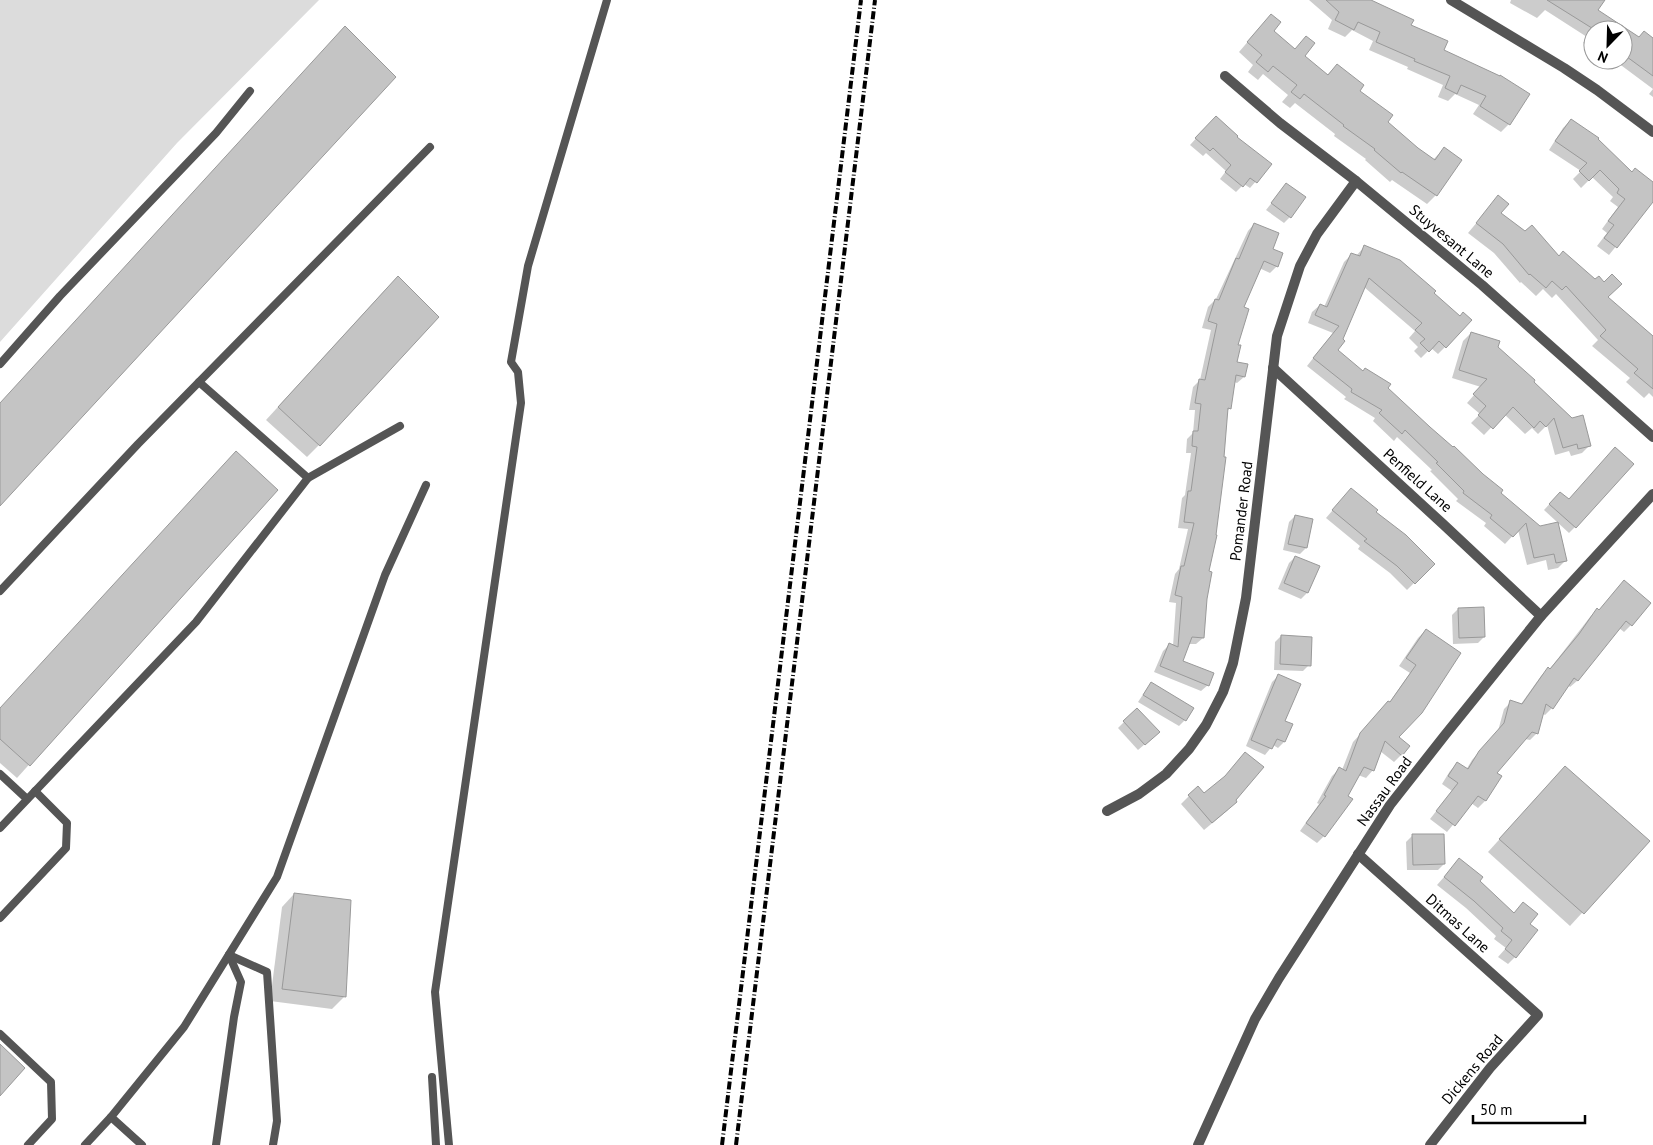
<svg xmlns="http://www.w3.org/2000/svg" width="1653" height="1145" viewBox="0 0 1653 1145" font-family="'PT Sans',sans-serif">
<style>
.green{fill:#dcdcdc}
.shadow{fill:#0003}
.building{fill:#c4c4c4;stroke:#999}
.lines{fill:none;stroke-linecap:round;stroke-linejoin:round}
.lane{stroke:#555;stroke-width:8}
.street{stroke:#555;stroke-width:10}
.rail{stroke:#000;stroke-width:4;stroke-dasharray:8 2.5 1 2.5;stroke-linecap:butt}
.labels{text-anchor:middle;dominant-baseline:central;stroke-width:4;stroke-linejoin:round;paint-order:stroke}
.street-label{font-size:15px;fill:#000;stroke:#fff}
</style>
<rect width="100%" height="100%" fill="#fff"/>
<!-- green -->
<path class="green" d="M 0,0 L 319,0 L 177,143 L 0,342 Z"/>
<!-- shadow -->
<g class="shadow">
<path d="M 1309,0 L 1369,0 L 1410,26 L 1443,51 L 1500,77 L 1509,124 L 1501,132 L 1473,114 L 1479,105 L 1455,94 L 1448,101 L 1438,97 L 1443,85 L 1407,69 L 1408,67 L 1369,50 L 1373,41 L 1352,30 L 1345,37 L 1328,29 L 1332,20 Z"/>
<path d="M 1511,0 L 1598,0 L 1597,11 L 1638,38 L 1653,40 L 1653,97 L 1649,94 L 1653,89 L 1614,60 L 1623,60 L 1623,30 L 1593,30 L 1593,50 L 1583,43 L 1587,37 L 1545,10 L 1537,18 L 1510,3 Z"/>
<path d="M 1262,25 L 1294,50 L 1306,38 L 1303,56 L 1327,75 L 1337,65 L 1386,123 L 1433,160 L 1444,148 L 1436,195 L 1427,204 L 1392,180 L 1390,182 L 1365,160 L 1366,159 L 1334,136 L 1335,134 L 1295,103 L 1290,108 L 1282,102 L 1288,95 L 1263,74 L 1258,80 L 1248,72 L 1253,65 L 1239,52 Z"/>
<path d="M 1571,120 L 1632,174 L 1653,184 L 1653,200 L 1609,255 L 1597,246 L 1607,233 L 1602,229 L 1618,207 L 1610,201 L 1613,197 L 1592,177 L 1581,188 L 1573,179 L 1581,171 L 1549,150 L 1563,128 Z"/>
<path d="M 1210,123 L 1270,165 L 1250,188 L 1244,184 L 1236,192 L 1220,179 L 1226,171 L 1206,153 L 1203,156 L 1190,145 Z"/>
<path d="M 1286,185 L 1290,217 L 1284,223 L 1266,210 Z"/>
<path d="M 1498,197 L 1500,213 L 1559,257 L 1653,336 L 1653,397 L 1649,393 L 1644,398 L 1626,382 L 1630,378 L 1592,346 L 1598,340 L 1556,294 L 1552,298 L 1543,289 L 1536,296 L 1521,282 L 1520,283 L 1494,253 L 1468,233 Z"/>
<path d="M 1254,224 L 1271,250 L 1277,266 L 1270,273 L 1259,268 L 1242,308 L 1236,363 L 1244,377 L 1237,383 L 1234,382 L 1230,408 L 1227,411 L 1207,572 L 1203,638 L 1196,644 L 1188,644 L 1181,661 L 1208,685 L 1201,691 L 1154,672 L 1163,651 L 1169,645 L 1173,646 L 1176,603 L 1169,602 L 1175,574 L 1179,569 L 1188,529 L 1178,528 L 1182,498 L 1185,495 L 1191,453 L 1186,453 L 1187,439 L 1193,433 L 1195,410 L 1189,410 L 1193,387 L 1200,380 L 1211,330 L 1202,328 L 1208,307 L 1216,299 L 1248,231 Z"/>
<path d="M 1365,246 L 1432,293 L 1445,347 L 1438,354 L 1431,348 L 1421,358 L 1414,351 L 1418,347 L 1409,338 L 1415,331 L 1364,287 L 1336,350 L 1363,372 L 1387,388 L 1499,493 L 1566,560 L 1558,568 L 1548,570 L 1546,560 L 1527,565 L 1518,530 L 1505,544 L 1484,526 L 1486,523 L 1456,501 L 1458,499 L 1430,471 L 1432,470 L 1397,437 L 1394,441 L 1373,421 L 1375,418 L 1344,399 L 1346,397 L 1307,366 L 1333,333 L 1308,323 L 1312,312 L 1320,305 L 1324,307 L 1344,262 L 1352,254 L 1356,256 Z"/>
<path d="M 385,290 L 319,445 L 307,457 L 266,420 Z"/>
<path d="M 1471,333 L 1496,347 L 1532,382 L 1590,445 L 1582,453 L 1571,456 L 1569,451 L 1555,455 L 1547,425 L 1538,434 L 1532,428 L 1525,434 L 1504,414 L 1484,435 L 1471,423 L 1480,414 L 1467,403 L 1481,387 L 1452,378 L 1463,341 Z"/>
<path d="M 277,490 L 17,778 L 0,763 L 0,709 Z"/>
<path d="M 1344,497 L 1374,512 L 1433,564 L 1407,590 L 1390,573 L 1358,549 L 1360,546 L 1326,518 Z"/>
<path d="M 1554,499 L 1575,527 L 1569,533 L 1544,510 Z"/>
<path d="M 1295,516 L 1306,548 L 1300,554 L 1283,550 L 1289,522 Z"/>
<path d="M 1295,557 L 1318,567 L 1307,593 L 1301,599 L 1278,589 L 1289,563 Z"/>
<path d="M 1617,589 L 1631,625 L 1624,632 L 1619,628 L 1577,681 L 1570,687 L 1568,685 L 1552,708 L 1545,715 L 1542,713 L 1537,733 L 1530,740 L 1525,739 L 1495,773 L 1501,777 L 1485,801 L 1478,808 L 1471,803 L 1447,832 L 1430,819 L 1452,791 L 1442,784 L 1450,771 L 1457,764 L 1466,770 L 1472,760 L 1498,731 L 1504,709 L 1511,702 L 1521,704 L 1541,676 L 1548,669 L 1549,670 L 1590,617 L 1597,610 L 1599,611 Z"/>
<path d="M 1458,609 L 1484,637 L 1478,643 L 1453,644 L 1452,615 Z"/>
<path d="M 1426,630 L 1398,737 L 1401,755 L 1394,762 L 1380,751 L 1373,770 L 1366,778 L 1358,775 L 1324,836 L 1317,843 L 1300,831 L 1319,804 L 1317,803 L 1332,776 L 1339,769 L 1342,770 L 1353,742 L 1389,703 L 1410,673 L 1399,666 L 1418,638 Z"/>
<path d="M 1281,636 L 1309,665 L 1303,671 L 1274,670 L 1275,642 Z"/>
<path d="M 1278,676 L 1284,721 L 1291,724 L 1284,742 L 1278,748 L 1273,745 L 1265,755 L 1246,746 L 1272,682 Z"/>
<path d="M 1152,684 L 1185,720 L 1179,726 L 1138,702 L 1146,690 Z"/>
<path d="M 1137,709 L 1152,738 L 1138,750 L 1118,728 Z"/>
<path d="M 1553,780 L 1648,841 L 1570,926 L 1488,852 Z"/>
<path d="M 1204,795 L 1228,810 L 1204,830 L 1181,804 L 1189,796 Z"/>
<path d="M 1412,836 L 1444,864 L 1438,870 L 1407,870 L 1406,842 Z"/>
<path d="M 1459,860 L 1513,914 L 1523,904 L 1529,924 L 1515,957 L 1508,964 L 1498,957 L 1506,948 L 1494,939 L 1496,936 L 1466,908 L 1437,885 Z"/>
<path d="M 294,894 L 344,997 L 332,1009 L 270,1001 L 282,907 Z"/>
</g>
<!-- building -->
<g class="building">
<path d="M 1326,0 L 1371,0 L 1414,20 L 1411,25 L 1448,41 L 1444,50 L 1500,76 L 1500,75 L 1530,94 L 1510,125 L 1480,106 L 1486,96 L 1461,85 L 1457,94 L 1445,88 L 1450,76 L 1414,61 L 1415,59 L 1376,42 L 1380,32 L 1358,22 L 1354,30 L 1335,20 L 1339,12 Z"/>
<path d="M 1547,0 L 1605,0 L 1598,10 L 1639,37 L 1644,31 L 1653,38 L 1653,76 L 1623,54 L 1623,30 L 1595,30 Z"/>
<path d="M 1271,14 L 1281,22 L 1274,31 L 1295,49 L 1306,36 L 1315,43 L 1305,56 L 1328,75 L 1337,64 L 1364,85 L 1360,91 L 1393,115 L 1388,122 L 1418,148 L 1435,160 L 1444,147 L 1462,160 L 1437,196 L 1402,172 L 1401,173 L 1374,150 L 1375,149 L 1343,126 L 1344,125 L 1304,94 L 1300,99 L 1291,92 L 1297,85 L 1273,66 L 1268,72 L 1256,62 L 1262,55 L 1247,42 Z"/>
<path d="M 345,26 L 396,77 L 0,506 L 0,403 Z"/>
<path d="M 1216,116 L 1238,136 L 1237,137 L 1272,164 L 1257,183 L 1250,178 L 1243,187 L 1225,172 L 1231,165 L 1213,148 L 1210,151 L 1195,138 Z"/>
<path d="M 1571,119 L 1599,138 L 1598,139 L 1632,172 L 1635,168 L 1653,182 L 1653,202 L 1617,248 L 1604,238 L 1614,225 L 1608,221 L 1625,199 L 1617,193 L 1619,189 L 1600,170 L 1589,181 L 1579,171 L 1587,163 L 1555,141 Z"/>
<path d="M 1286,183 L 1306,197 L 1291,218 L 1271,203 Z"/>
<path d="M 1498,195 L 1509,204 L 1501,213 L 1525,231 L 1532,225 L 1559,256 L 1563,251 L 1595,279 L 1599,276 L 1604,282 L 1612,274 L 1622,284 L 1608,297 L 1653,336 L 1653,389 L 1634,373 L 1638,369 L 1600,336 L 1606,330 L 1566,286 L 1562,290 L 1552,281 L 1546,288 L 1530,274 L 1529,275 L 1503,244 L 1476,223 Z"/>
<path d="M 1254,223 L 1279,233 L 1273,249 L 1283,253 L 1278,267 L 1264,261 L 1244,307 L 1249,309 L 1238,345 L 1241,345 L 1237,362 L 1248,364 L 1245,377 L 1236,375 L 1231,409 L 1228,408 L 1224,457 L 1226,457 L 1216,535 L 1217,535 L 1209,571 L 1212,572 L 1207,599 L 1204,638 L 1192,637 L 1183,661 L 1214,673 L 1209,686 L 1160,666 L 1169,643 L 1178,647 L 1182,597 L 1175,595 L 1181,566 L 1184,566 L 1194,523 L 1184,522 L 1188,491 L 1191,491 L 1197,447 L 1192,446 L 1193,431 L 1198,431 L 1201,404 L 1195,403 L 1199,379 L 1205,380 L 1217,324 L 1208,321 L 1215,299 L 1219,300 L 1236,258 L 1239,259 Z"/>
<path d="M 1364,245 L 1400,260 L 1436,291 L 1434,293 L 1460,316 L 1463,312 L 1472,320 L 1446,348 L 1439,341 L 1429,352 L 1420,343 L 1425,339 L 1415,330 L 1422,323 L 1369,278 L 1343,339 L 1345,341 L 1338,350 L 1363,371 L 1365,368 L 1391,384 L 1388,388 L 1430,427 L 1453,447 L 1454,446 L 1483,474 L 1503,490 L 1501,493 L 1540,526 L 1558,522 L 1567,561 L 1556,563 L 1554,554 L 1534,558 L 1526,523 L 1513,537 L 1490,518 L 1492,515 L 1463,493 L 1464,491 L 1436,463 L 1438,462 L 1405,430 L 1402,434 L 1379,413 L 1382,410 L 1351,392 L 1352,389 L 1313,358 L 1339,326 L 1315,315 L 1320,304 L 1327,307 L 1351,253 L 1360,256 Z"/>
<path d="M 398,276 L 439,317 L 320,446 L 278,407 Z"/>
<path d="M 1471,332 L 1500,341 L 1498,347 L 1535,380 L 1534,382 L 1572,418 L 1583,415 L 1591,446 L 1578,449 L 1577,444 L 1563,448 L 1554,418 L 1546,427 L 1540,421 L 1534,428 L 1513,407 L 1493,429 L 1478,415 L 1486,406 L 1473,394 L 1487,379 L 1459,370 Z"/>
<path d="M 1615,447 L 1634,464 L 1576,528 L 1549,504 L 1560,492 L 1569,499 Z"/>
<path d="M 236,451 L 278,490 L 30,766 L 0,739 L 0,708 Z"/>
<path d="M 1351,488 L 1378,510 L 1376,512 L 1406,535 L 1435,564 L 1415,584 L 1397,566 L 1364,541 L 1367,539 L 1332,510 Z"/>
<path d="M 1295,515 L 1313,519 L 1307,548 L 1288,544 Z"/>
<path d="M 1295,556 L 1320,566 L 1308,593 L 1284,583 Z"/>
<path d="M 1624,580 L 1651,603 L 1632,626 L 1626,621 L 1578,681 L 1574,678 L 1553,709 L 1546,704 L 1538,734 L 1532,732 L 1497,773 L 1502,776 L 1486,801 L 1478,796 L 1455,826 L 1436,811 L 1458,783 L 1448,776 L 1457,762 L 1468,769 L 1479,751 L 1504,723 L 1510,700 L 1522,704 L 1548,667 L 1550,669 L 1579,634 L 1597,608 L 1599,610 Z"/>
<path d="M 1484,607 L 1485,637 L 1459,638 L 1458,608 Z"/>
<path d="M 1426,629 L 1461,653 L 1422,713 L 1399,737 L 1410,746 L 1402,756 L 1385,741 L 1374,771 L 1364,767 L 1348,796 L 1353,799 L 1325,837 L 1306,823 L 1326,796 L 1324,795 L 1339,767 L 1346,771 L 1360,733 L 1388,701 L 1390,702 L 1416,665 L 1406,658 Z"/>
<path d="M 1281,635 L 1312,637 L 1311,666 L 1280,664 Z"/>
<path d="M 1278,674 L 1301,684 L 1285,721 L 1293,724 L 1285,742 L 1277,739 L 1272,749 L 1251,740 Z"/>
<path d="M 1151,682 L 1194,708 L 1186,721 L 1143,695 Z"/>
<path d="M 1137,708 L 1160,732 L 1145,745 L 1123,721 Z"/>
<path d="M 1245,752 L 1264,767 L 1236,800 L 1237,802 L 1212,823 L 1188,795 L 1198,786 L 1204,793 L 1225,776 Z"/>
<path d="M 1565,766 L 1650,841 L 1584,914 L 1499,839 Z"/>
<path d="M 1412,834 L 1444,834 L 1445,864 L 1413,865 Z"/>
<path d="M 1459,858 L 1483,877 L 1480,881 L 1514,913 L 1523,902 L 1538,914 L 1530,924 L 1538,930 L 1516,958 L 1505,949 L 1512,940 L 1501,931 L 1503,928 L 1474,901 L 1444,877 Z"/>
<path d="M 294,893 L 351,900 L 346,997 L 282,989 Z"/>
<path d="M 0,1044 L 25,1068 L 0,1096 Z"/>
</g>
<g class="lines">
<!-- lane -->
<g class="lane">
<path d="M 0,364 L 60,296 L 216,133 L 250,91"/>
<path d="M 199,382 L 308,478"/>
<path d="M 0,591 L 138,444 L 430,147"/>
<path d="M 0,774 L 27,799"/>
<path d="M 0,828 L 196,622 L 308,478 L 400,426"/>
<path d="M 0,918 L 66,848 L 67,823 L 35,791"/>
<path d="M 229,955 L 267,972 L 277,1121 L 273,1145"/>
<path d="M 0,1034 L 51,1082 L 52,1119 L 28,1145"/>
<path d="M 432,1077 L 436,1145"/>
<path d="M 111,1117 L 142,1145"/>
<path d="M 85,1145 L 111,1117 L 184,1027 L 277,877 L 385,575 L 426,485"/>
<path d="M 216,1145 L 234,1017 L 241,982 L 229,955"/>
<path d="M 449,1145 L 435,992 L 521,403 L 518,372 L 511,362 L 528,266 L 607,0"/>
</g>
<!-- street -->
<g class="street">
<path d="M 1451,0 L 1564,68 L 1597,90 L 1653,132"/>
<path d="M 1225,76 L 1280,123 L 1356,181 L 1482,285 L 1653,437"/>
<path d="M 1273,368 L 1444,525 L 1541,616"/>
<path d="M 1107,811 L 1139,794 L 1166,774 L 1189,749 L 1206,725 L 1223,692 L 1233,663 L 1246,598 L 1277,336 L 1300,266 L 1317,234 L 1356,181"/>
<path d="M 1358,854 L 1538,1015 L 1490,1068 L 1430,1145"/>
<path d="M 1198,1145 L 1255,1019 L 1279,978 L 1390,805 L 1445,735 L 1541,616 L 1653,494"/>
</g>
<!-- rail -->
<g class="rail">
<path d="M 722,1145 L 861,0"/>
<path d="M 736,1145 L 875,0"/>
</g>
</g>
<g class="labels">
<!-- street labels -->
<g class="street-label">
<text transform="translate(1452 241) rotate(40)">Stuyvesant Lane</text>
<text transform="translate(1418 480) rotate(42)">Penfield Lane</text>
<text transform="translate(1241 511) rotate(-83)">Pomander Road</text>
<text transform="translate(1384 791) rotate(-54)">Nassau Road</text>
<text transform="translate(1458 923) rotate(42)">Ditmas Lane</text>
<text transform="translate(1472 1069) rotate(-50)">Dickens Road</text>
</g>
</g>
<!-- north arrow -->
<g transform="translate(1608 45) rotate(203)"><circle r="24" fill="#ffffff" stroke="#999999"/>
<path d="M0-4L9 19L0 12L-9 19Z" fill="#000000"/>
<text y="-8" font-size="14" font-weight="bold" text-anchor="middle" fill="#000000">N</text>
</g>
<!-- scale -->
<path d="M1473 1115v8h112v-8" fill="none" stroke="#000000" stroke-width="2.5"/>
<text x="1480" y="1115" font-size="15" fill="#000000" stroke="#ffffff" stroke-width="4" paint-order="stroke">50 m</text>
</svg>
